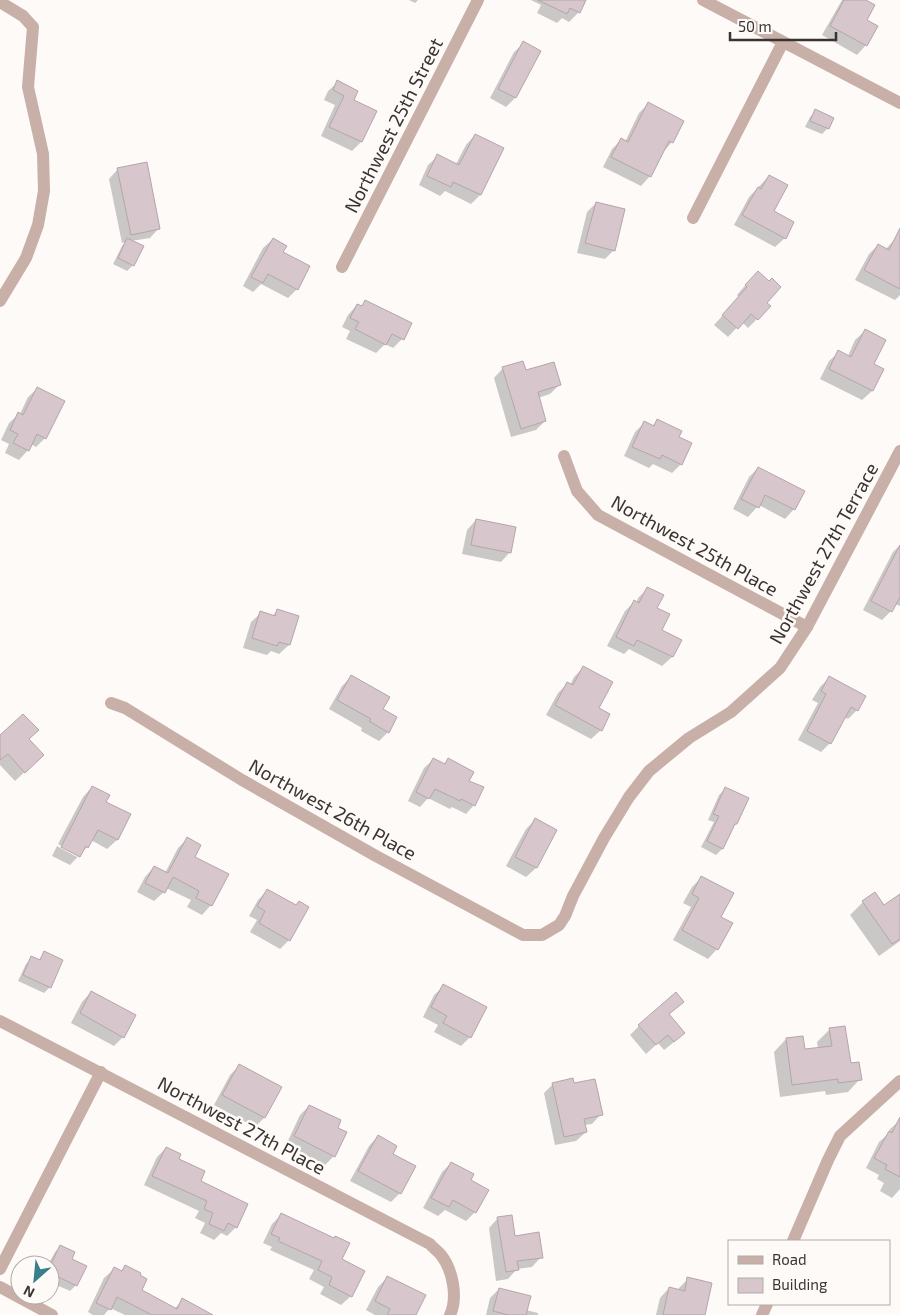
<svg xmlns="http://www.w3.org/2000/svg" width="900" height="1315" viewBox="0 0 900 1315" font-family="'Exo 2',sans-serif">
<style>
.shadow{fill:#0003}
.building{fill:#d7c7cc;stroke:#b5a5aa}
.lines{fill:none;stroke-linecap:round;stroke-linejoin:round}
.street{stroke:#c8afa8;stroke-width:12}
.labels{text-anchor:middle;dominant-baseline:central;stroke-width:5;stroke-linejoin:round;paint-order:stroke}
.street-label{font-size:19px;fill:#3a3431;stroke:#fdfaf8}
</style>
<rect width="100%" height="100%" fill="#fdfaf8"/>
<!-- shadow -->
<g class="shadow">
<path d="M 409,0 L 418,0 L 415,3 Z"/>
<path d="M 531,0 L 584,0 L 579,12 L 569,22 L 562,18 L 557,23 L 537,13 L 541,5 Z"/>
<path d="M 842,0 L 864,0 L 866,45 L 857,55 L 822,35 Z"/>
<path d="M 524,43 L 515,98 L 506,107 L 490,98 L 514,52 Z"/>
<path d="M 338,82 L 352,101 L 375,111 L 361,142 L 352,151 L 321,136 L 335,105 L 324,100 L 328,91 Z"/>
<path d="M 648,104 L 672,142 L 663,152 L 650,176 L 641,186 L 603,167 L 612,149 L 621,140 L 625,142 L 639,113 Z"/>
<path d="M 816,111 L 828,128 L 822,134 L 805,127 L 810,117 Z"/>
<path d="M 475,135 L 502,149 L 480,195 L 471,204 L 445,191 L 440,196 L 419,185 L 428,165 L 438,156 L 456,164 L 466,145 Z"/>
<path d="M 118,169 L 159,228 L 150,238 L 131,241 L 133,265 L 127,271 L 113,264 L 122,246 L 125,242 L 122,243 L 109,179 Z"/>
<path d="M 769,176 L 772,212 L 785,238 L 775,247 L 734,225 L 749,197 Z"/>
<path d="M 596,203 L 614,250 L 605,259 L 577,253 L 587,212 Z"/>
<path d="M 896,238 L 900,240 L 900,295 L 895,300 L 855,280 L 869,254 L 878,245 L 886,249 Z"/>
<path d="M 273,239 L 282,252 L 297,289 L 288,298 L 261,284 L 253,292 L 243,286 L 263,248 Z"/>
<path d="M 748,282 L 765,303 L 757,319 L 748,328 L 742,322 L 728,337 L 714,325 L 739,297 L 737,295 Z"/>
<path d="M 366,301 L 402,339 L 393,348 L 385,344 L 376,353 L 346,339 L 350,331 L 342,327 L 348,315 L 357,305 L 360,307 Z"/>
<path d="M 865,331 L 873,365 L 882,369 L 872,391 L 862,400 L 820,379 L 829,361 L 839,352 L 848,356 L 855,340 Z"/>
<path d="M 503,368 L 525,372 L 559,385 L 550,394 L 538,398 L 545,421 L 536,430 L 511,437 L 494,378 Z"/>
<path d="M 38,388 L 45,438 L 36,447 L 31,444 L 28,450 L 19,460 L 5,453 L 9,444 L 1,440 L 9,423 L 19,414 L 20,414 L 28,397 Z"/>
<path d="M 657,421 L 678,438 L 681,464 L 672,473 L 653,464 L 649,468 L 624,456 L 635,432 L 644,423 L 652,426 Z"/>
<path d="M 758,468 L 794,509 L 785,519 L 759,505 L 748,517 L 733,509 L 749,477 Z"/>
<path d="M 476,520 L 510,552 L 501,562 L 462,554 L 467,530 Z"/>
<path d="M 900,545 L 900,606 L 895,604 L 891,611 L 882,620 L 863,610 L 893,552 Z"/>
<path d="M 647,589 L 656,609 L 660,630 L 680,640 L 672,657 L 662,666 L 629,649 L 624,654 L 607,646 L 625,611 L 634,602 L 636,603 L 638,598 Z"/>
<path d="M 277,611 L 289,645 L 279,654 L 271,651 L 267,655 L 243,648 L 251,622 L 261,613 L 272,616 Z"/>
<path d="M 583,668 L 597,709 L 601,730 L 591,739 L 546,715 L 558,693 L 567,684 L 570,685 L 574,677 Z"/>
<path d="M 351,677 L 381,710 L 388,732 L 379,741 L 361,731 L 362,728 L 329,709 L 342,686 Z"/>
<path d="M 829,678 L 857,710 L 848,719 L 844,717 L 830,743 L 821,752 L 798,740 L 818,703 L 812,700 L 820,687 Z"/>
<path d="M 0,736 L 28,739 L 33,764 L 15,781 L 0,765 Z"/>
<path d="M 433,760 L 443,765 L 448,760 L 468,781 L 474,805 L 466,814 L 452,807 L 450,809 L 428,798 L 420,807 L 408,801 L 424,768 Z"/>
<path d="M 92,787 L 105,802 L 129,815 L 117,840 L 107,849 L 91,840 L 87,847 L 70,865 L 52,856 L 57,846 L 77,857 L 79,855 L 58,844 L 83,797 Z"/>
<path d="M 725,789 L 736,824 L 732,828 L 722,849 L 716,855 L 701,847 L 714,822 L 708,820 L 719,795 Z"/>
<path d="M 535,820 L 556,831 L 536,868 L 526,877 L 506,866 L 526,829 Z"/>
<path d="M 187,839 L 211,905 L 202,915 L 187,907 L 191,900 L 166,888 L 164,892 L 154,901 L 137,892 L 145,877 L 154,867 L 165,873 L 178,848 Z"/>
<path d="M 702,877 L 720,917 L 717,949 L 708,959 L 673,940 L 691,907 L 683,903 L 692,887 Z"/>
<path d="M 267,891 L 295,906 L 289,940 L 280,949 L 250,932 L 257,920 L 249,916 L 258,900 Z"/>
<path d="M 875,894 L 884,907 L 900,895 L 900,941 L 879,956 L 850,915 L 863,902 Z"/>
<path d="M 45,953 L 50,987 L 44,993 L 18,981 L 26,964 L 32,958 L 38,960 Z"/>
<path d="M 444,986 L 470,1037 L 461,1046 L 434,1032 L 438,1025 L 423,1017 L 434,995 Z"/>
<path d="M 91,992 L 123,1037 L 114,1046 L 71,1023 L 82,1002 Z"/>
<path d="M 682,1002 L 668,1015 L 674,1042 L 664,1050 L 658,1043 L 646,1054 L 630,1035 L 639,1026 Z"/>
<path d="M 830,1029 L 850,1065 L 860,1079 L 848,1092 L 826,1095 L 825,1091 L 780,1097 L 774,1052 L 786,1039 L 802,1037 L 804,1051 L 818,1049 L 817,1042 Z"/>
<path d="M 239,1066 L 280,1087 L 264,1118 L 255,1127 L 214,1105 L 230,1075 Z"/>
<path d="M 553,1084 L 573,1085 L 601,1114 L 592,1124 L 584,1125 L 586,1132 L 576,1141 L 555,1145 L 544,1093 Z"/>
<path d="M 309,1106 L 336,1128 L 334,1156 L 325,1165 L 286,1145 L 300,1115 Z"/>
<path d="M 900,1120 L 900,1189 L 892,1198 L 880,1191 L 884,1183 L 877,1179 L 879,1175 L 866,1168 L 879,1142 L 888,1134 L 890,1129 Z"/>
<path d="M 378,1136 L 391,1155 L 400,1193 L 391,1202 L 350,1181 L 369,1146 Z"/>
<path d="M 166,1148 L 199,1182 L 236,1227 L 227,1236 L 221,1233 L 214,1240 L 200,1233 L 205,1223 L 195,1218 L 199,1211 L 144,1185 L 157,1157 Z"/>
<path d="M 451,1163 L 469,1181 L 475,1212 L 466,1221 L 445,1210 L 438,1216 L 423,1208 L 442,1172 Z"/>
<path d="M 281,1215 L 340,1260 L 351,1296 L 341,1305 L 320,1294 L 324,1287 L 309,1279 L 314,1270 L 270,1250 L 272,1247 L 263,1243 L 272,1224 Z"/>
<path d="M 498,1218 L 514,1237 L 541,1257 L 532,1267 L 517,1269 L 508,1279 L 496,1281 L 489,1228 Z"/>
<path d="M 61,1246 L 70,1259 L 76,1285 L 70,1291 L 50,1282 L 50,1265 L 48,1265 L 55,1252 Z"/>
<path d="M 125,1267 L 140,1291 L 174,1309 L 183,1300 L 207,1315 L 125,1315 L 110,1308 L 104,1315 L 93,1315 L 88,1312 L 104,1278 L 114,1269 L 120,1272 Z"/>
<path d="M 388,1277 L 414,1315 L 375,1315 L 366,1310 L 378,1287 Z"/>
<path d="M 688,1279 L 704,1315 L 656,1315 L 660,1298 L 669,1288 L 678,1290 L 679,1288 Z"/>
<path d="M 499,1289 L 526,1310 L 538,1313 L 538,1315 L 486,1315 L 490,1298 Z"/>
</g>
<!-- building -->
<g class="building">
<path d="M 538,0 L 586,0 L 580,13 L 570,8 L 567,14 Z"/>
<path d="M 844,0 L 866,0 L 875,5 L 867,20 L 878,26 L 867,46 L 830,26 Z"/>
<path d="M 523,41 L 541,51 L 516,98 L 498,89 Z"/>
<path d="M 337,80 L 358,91 L 354,100 L 377,111 L 362,142 L 329,127 L 344,96 L 333,90 Z"/>
<path d="M 648,102 L 684,121 L 673,143 L 669,141 L 651,177 L 611,157 L 621,138 L 628,142 Z"/>
<path d="M 815,109 L 834,118 L 829,129 L 810,121 Z"/>
<path d="M 475,134 L 504,148 L 481,195 L 453,182 L 451,187 L 427,176 L 437,154 L 459,165 Z"/>
<path d="M 147,162 L 160,229 L 131,235 L 117,168 Z"/>
<path d="M 769,175 L 788,185 L 774,211 L 794,222 L 786,239 L 742,215 L 758,187 L 761,189 Z"/>
<path d="M 596,202 L 625,209 L 615,251 L 585,243 Z"/>
<path d="M 900,228 L 900,289 L 864,270 L 878,244 L 889,250 Z"/>
<path d="M 127,238 L 144,246 L 134,266 L 118,258 Z"/>
<path d="M 273,238 L 287,246 L 283,252 L 310,266 L 298,290 L 268,274 L 263,283 L 251,277 Z"/>
<path d="M 758,271 L 769,281 L 772,278 L 781,287 L 767,303 L 771,306 L 758,320 L 751,314 L 738,329 L 722,315 L 747,287 L 745,285 Z"/>
<path d="M 365,300 L 412,323 L 404,340 L 392,334 L 386,345 L 355,329 L 359,322 L 350,318 L 357,304 L 362,306 Z"/>
<path d="M 865,329 L 886,340 L 874,364 L 884,369 L 873,391 L 829,369 L 838,350 L 851,357 Z"/>
<path d="M 523,361 L 526,370 L 554,362 L 561,385 L 538,392 L 546,421 L 521,429 L 502,367 Z"/>
<path d="M 37,387 L 65,401 L 46,439 L 37,434 L 29,451 L 13,443 L 18,434 L 10,430 L 18,412 L 23,415 Z"/>
<path d="M 657,419 L 682,431 L 679,437 L 692,443 L 682,465 L 662,455 L 660,459 L 632,447 L 644,421 L 654,426 Z"/>
<path d="M 758,467 L 805,491 L 795,510 L 765,495 L 759,508 L 741,499 Z"/>
<path d="M 476,519 L 516,527 L 511,553 L 471,545 Z"/>
<path d="M 900,545 L 900,597 L 892,612 L 871,601 Z"/>
<path d="M 647,587 L 664,595 L 657,608 L 670,614 L 662,630 L 682,640 L 673,657 L 637,640 L 634,646 L 616,637 L 634,600 L 639,603 Z"/>
<path d="M 277,609 L 299,616 L 290,645 L 279,642 L 277,646 L 252,638 L 260,611 L 275,616 Z"/>
<path d="M 583,666 L 613,682 L 599,708 L 610,714 L 602,731 L 555,705 L 567,682 L 573,685 Z"/>
<path d="M 351,675 L 390,697 L 383,709 L 397,717 L 389,733 L 369,721 L 371,719 L 337,700 Z"/>
<path d="M 829,676 L 866,696 L 858,711 L 851,707 L 831,744 L 807,731 L 826,694 L 821,691 Z"/>
<path d="M 23,714 L 39,730 L 29,739 L 44,755 L 25,773 L 8,754 L 0,760 L 0,735 Z"/>
<path d="M 433,758 L 445,764 L 448,758 L 474,772 L 469,781 L 484,787 L 475,806 L 461,799 L 460,801 L 435,789 L 429,799 L 416,792 Z"/>
<path d="M 92,786 L 110,795 L 106,802 L 131,814 L 118,840 L 98,830 L 88,848 L 86,846 L 80,857 L 61,847 Z"/>
<path d="M 725,787 L 749,798 L 737,824 L 735,824 L 723,849 L 707,841 L 719,816 L 713,814 Z"/>
<path d="M 535,818 L 557,830 L 537,868 L 515,857 Z"/>
<path d="M 187,837 L 201,845 L 195,857 L 229,874 L 212,906 L 196,898 L 199,891 L 173,877 L 165,893 L 145,883 L 154,866 L 168,873 Z"/>
<path d="M 701,876 L 734,893 L 721,917 L 733,923 L 718,950 L 682,930 L 699,898 L 692,894 Z"/>
<path d="M 267,889 L 296,905 L 299,901 L 309,907 L 290,941 L 259,923 L 265,911 L 257,906 Z"/>
<path d="M 875,892 L 884,905 L 900,894 L 900,939 L 892,944 L 862,901 Z"/>
<path d="M 44,951 L 63,960 L 51,988 L 23,975 L 31,956 L 40,960 Z"/>
<path d="M 443,984 L 487,1007 L 471,1038 L 443,1023 L 447,1016 L 431,1007 Z"/>
<path d="M 91,991 L 136,1015 L 124,1038 L 80,1013 Z"/>
<path d="M 676,992 L 684,1002 L 669,1014 L 685,1033 L 674,1042 L 668,1035 L 656,1045 L 638,1025 Z"/>
<path d="M 845,1026 L 851,1063 L 859,1062 L 862,1080 L 838,1083 L 838,1079 L 792,1085 L 786,1038 L 803,1036 L 805,1049 L 832,1046 L 829,1028 Z"/>
<path d="M 239,1064 L 282,1087 L 265,1118 L 222,1095 Z"/>
<path d="M 573,1078 L 574,1083 L 595,1079 L 603,1115 L 584,1119 L 587,1132 L 564,1137 L 552,1083 Z"/>
<path d="M 309,1105 L 341,1120 L 338,1128 L 347,1132 L 335,1157 L 294,1136 Z"/>
<path d="M 900,1117 L 900,1177 L 885,1169 L 887,1165 L 874,1158 L 889,1131 L 892,1133 Z"/>
<path d="M 378,1135 L 397,1146 L 393,1154 L 416,1166 L 401,1194 L 358,1171 Z"/>
<path d="M 166,1147 L 181,1154 L 179,1159 L 205,1171 L 201,1181 L 248,1204 L 237,1228 L 228,1223 L 224,1231 L 209,1224 L 213,1213 L 204,1209 L 207,1201 L 152,1176 Z"/>
<path d="M 451,1162 L 474,1174 L 471,1180 L 489,1190 L 476,1213 L 453,1200 L 449,1207 L 431,1198 Z"/>
<path d="M 281,1213 L 334,1238 L 335,1236 L 350,1243 L 342,1259 L 365,1271 L 352,1297 L 329,1285 L 332,1277 L 318,1270 L 322,1261 L 278,1241 L 280,1238 L 271,1234 Z"/>
<path d="M 512,1215 L 515,1236 L 539,1232 L 543,1258 L 517,1261 L 519,1270 L 506,1272 L 497,1217 Z"/>
<path d="M 60,1245 L 75,1252 L 72,1259 L 87,1266 L 77,1286 L 50,1273 L 50,1266 Z"/>
<path d="M 125,1265 L 141,1273 L 140,1275 L 147,1279 L 142,1290 L 177,1309 L 182,1298 L 213,1315 L 152,1315 L 117,1297 L 111,1310 L 96,1303 L 114,1267 L 122,1271 Z"/>
<path d="M 387,1276 L 426,1295 L 416,1315 L 387,1315 L 390,1309 L 375,1301 Z"/>
<path d="M 687,1277 L 712,1283 L 705,1315 L 663,1315 L 669,1287 L 685,1291 Z"/>
<path d="M 499,1288 L 531,1296 L 526,1315 L 509,1315 L 493,1311 Z"/>
</g>
<g class="lines">
<!-- street -->
<g class="street">
<path d="M 703,0 L 900,103"/>
<path d="M 0,2 L 23,16 L 33,27 L 28,87 L 43,154 L 44,191 L 38,225 L 26,258 L 0,301"/>
<path d="M 693,218 L 783,42"/>
<path d="M 342,267 L 478,0"/>
<path d="M 564,456 L 577,491 L 598,515 L 807,627"/>
<path d="M 111,703 L 125,708 L 242,780 L 376,856 L 523,935 L 542,935 L 559,925 L 565,916 L 573,896 L 604,838 L 629,797 L 649,771 L 689,738 L 731,712 L 780,668 L 807,627 L 900,451"/>
<path d="M 0,1021 L 430,1244 C 433,1248 438,1251 441,1255 C 453,1270 458,1298 450,1315"/>
<path d="M 793,1241 L 828,1160 L 840,1136 L 900,1081"/>
<path d="M 0,1269 L 101,1072"/>
<path d="M 0,1287 L 52,1315"/>
<path d="M 762,1315 L 767,1304"/>
</g>
</g>
<g class="labels">
<!-- street labels -->
<g class="street-label">
<text transform="translate(393 125) rotate(-63)">Northwest 25th Street</text>
<text transform="translate(695 545) rotate(29)">Northwest 25th Place</text>
<text transform="translate(823 553) rotate(-61)">Northwest 27th Terrace</text>
<text transform="translate(333 809) rotate(29)">Northwest 26th Place</text>
<text transform="translate(242 1125) rotate(28)">Northwest 27th Place</text>
</g>
</g>
<!-- legend -->
<rect x="728" y="1240" width="162" height="65" fill="#fdfaf8" stroke="#afaba8"/>
<rect x="738" y="1256" width="25" height="8" fill="#c8afa8" stroke="#afaba8"/>
<text x="772" y="1265" font-size="15" fill="#3a3431">Road</text>
<rect x="738" y="1278" width="25" height="15" fill="#d7c7cc" stroke="#afaba8"/>
<text x="772" y="1290" font-size="15" fill="#3a3431">Building</text>
<!-- north arrow -->
<g transform="translate(35 1280) rotate(207)"><circle r="24" fill="#fdfaf8" stroke="#afaba8"/>
<path d="M0-4L9 19L0 12L-9 19Z" fill="#397f8b"/>
<text y="-8" font-size="14" font-weight="bold" text-anchor="middle" fill="#3a3431">N</text>
</g>
<!-- scale -->
<path d="M730 32v8h106v-8" fill="none" stroke="#3a3431" stroke-width="2.5"/>
<text x="738" y="32" font-size="15" fill="#3a3431" stroke="#fdfaf8" stroke-width="4" paint-order="stroke">50 m</text>
</svg>
